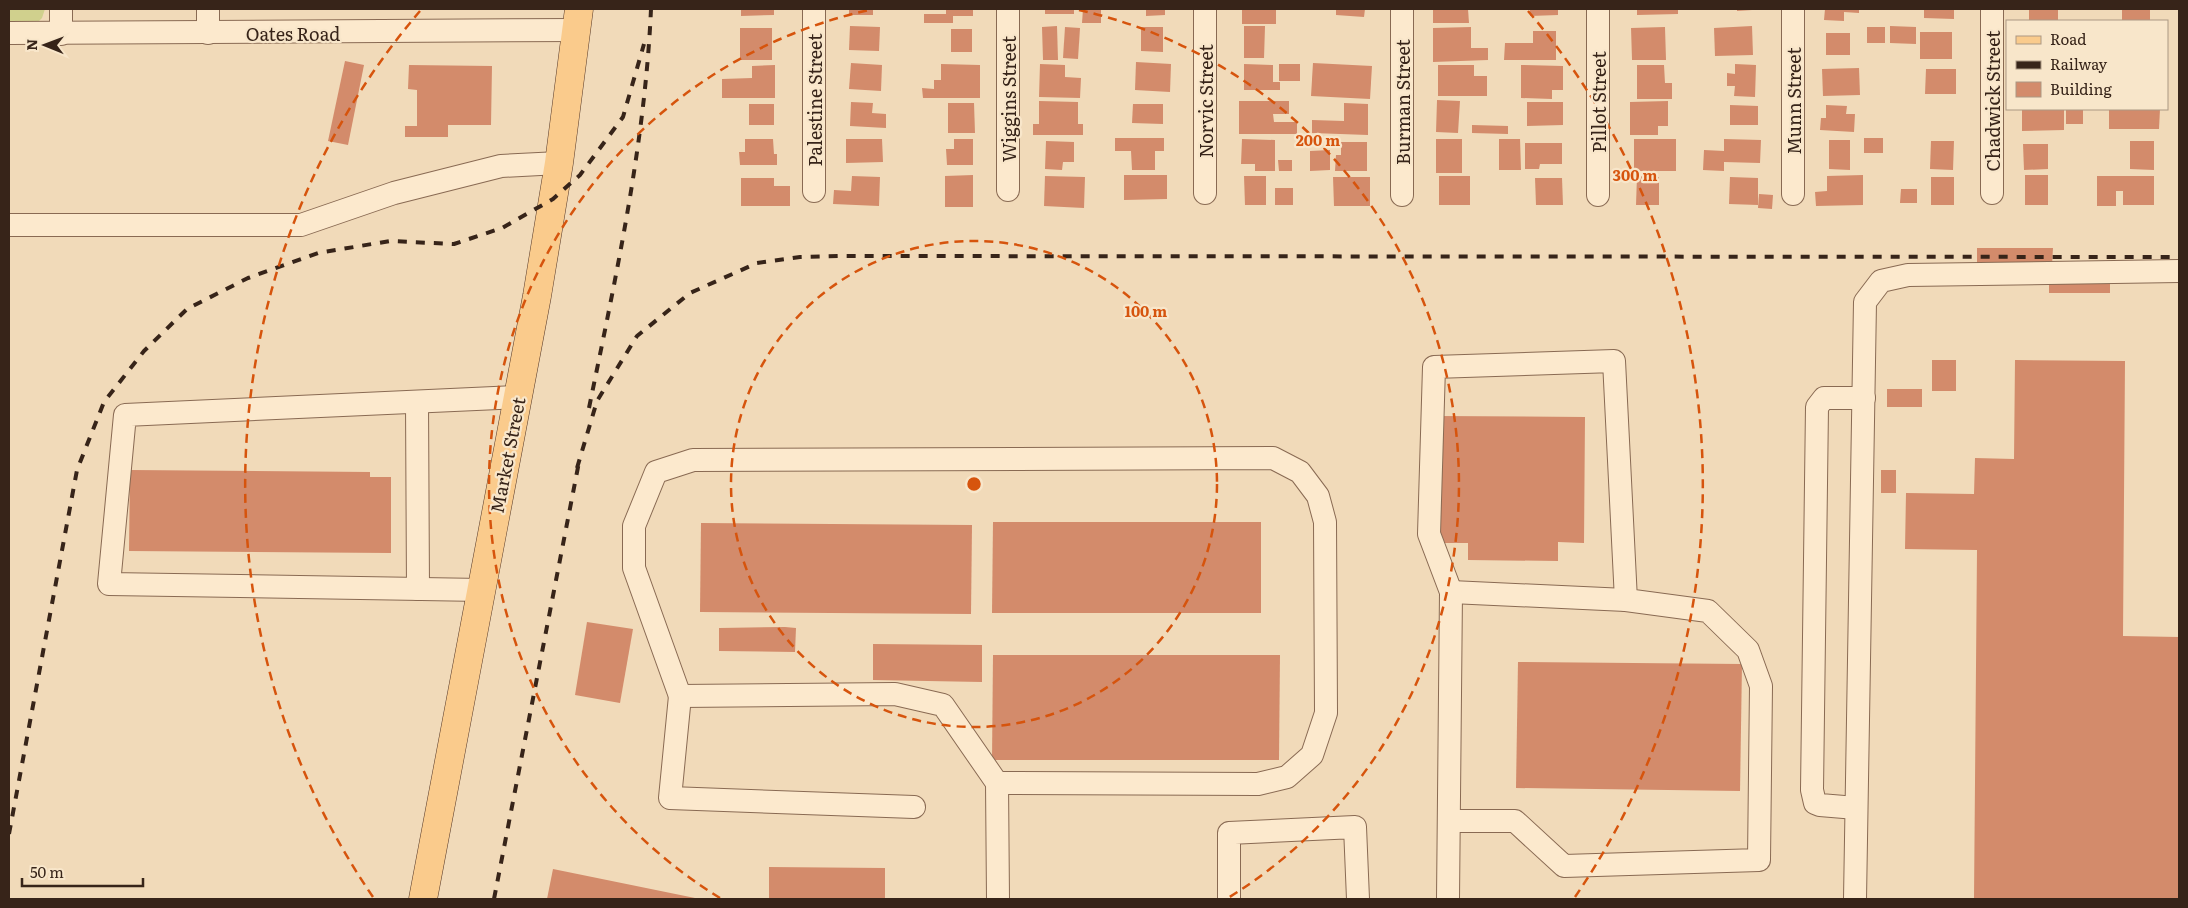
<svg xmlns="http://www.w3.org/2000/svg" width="2188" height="908" viewBox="0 0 2188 908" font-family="Literata,serif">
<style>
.green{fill:#d0d08d}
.building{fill:#d38b6b}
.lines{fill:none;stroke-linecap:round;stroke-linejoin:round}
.minor-casing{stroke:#896a53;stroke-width:24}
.major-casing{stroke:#563828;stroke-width:29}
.minor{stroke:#fce9cd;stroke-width:22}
.major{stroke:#facb8c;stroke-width:28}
.rail{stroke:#372419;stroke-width:4;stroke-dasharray:9 9;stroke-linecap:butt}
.ring{fill:none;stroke:#d6540d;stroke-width:2.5;stroke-dasharray:9 6}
.labels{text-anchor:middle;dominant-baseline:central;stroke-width:4.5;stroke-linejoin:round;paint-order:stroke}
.street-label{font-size:18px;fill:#372419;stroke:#f8e6ca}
.centre{fill:#d6540d;stroke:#f8e6ca;stroke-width:2.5}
.ring-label{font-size:15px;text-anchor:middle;font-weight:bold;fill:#d6540d;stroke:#f8e6ca;stroke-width:4.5;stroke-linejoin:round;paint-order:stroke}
</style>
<rect width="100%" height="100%" fill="#f1dab9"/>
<!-- green -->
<path class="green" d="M 9,9 L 45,9 L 42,18 L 38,22 L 9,25 Z"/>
<!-- building -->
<g class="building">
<path d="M 741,9 L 774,9 L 774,15 L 741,16 Z"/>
<rect x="849" y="9" width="24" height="6"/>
<path d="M 946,9 L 973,9 L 973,16 L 953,16 L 953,23 L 924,23 L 924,14 L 946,14 Z"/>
<rect x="1045" y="9" width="29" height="5"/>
<path d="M 1083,9 L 1101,9 L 1101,23 L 1082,23 Z"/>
<path d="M 1146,9 L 1165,9 L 1165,15 L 1146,16 Z"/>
<rect x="1242" y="9" width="34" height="15"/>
<path d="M 1336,9 L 1365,9 L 1364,17 L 1336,15 Z"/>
<path d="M 1433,9 L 1468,9 L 1469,23 L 1433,23 Z"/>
<path d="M 1530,9 L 1558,9 L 1558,15 L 1530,16 Z"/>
<path d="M 1637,9 L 1678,9 L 1678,14 L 1637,15 Z"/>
<path d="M 1737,9 L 1751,9 L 1752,10 L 1737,11 Z"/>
<path d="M 1825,9 L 1859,9 L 1859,13 L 1844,12 L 1844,21 L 1824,20 Z"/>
<path d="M 1924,9 L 1954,9 L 1954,19 L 1924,18 Z"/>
<rect x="2029" y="9" width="29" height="12"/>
<rect x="2122" y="9" width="28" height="12"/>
<path d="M 850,26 L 880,27 L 879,51 L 849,50 Z"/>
<path d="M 1057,26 L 1058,60 L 1043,60 L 1042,27 Z"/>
<path d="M 1244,26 L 1265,26 L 1264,58 L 1244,58 Z"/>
<path d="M 1752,26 L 1753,55 L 1715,56 L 1714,28 Z"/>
<path d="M 1890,26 L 1916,27 L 1916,44 L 1890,43 Z"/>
<path d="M 1065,27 L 1080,28 L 1078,59 L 1063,58 Z"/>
<path d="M 1141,27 L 1163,27 L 1163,52 L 1141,51 Z"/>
<path d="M 1471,27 L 1471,48 L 1488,48 L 1488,60 L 1433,62 L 1433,28 Z"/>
<path d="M 1665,27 L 1666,60 L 1632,60 L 1631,28 Z"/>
<rect x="1867" y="27" width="18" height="16"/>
<rect x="740" y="28" width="32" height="32"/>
<rect x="951" y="29" width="21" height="23"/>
<path d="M 1533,31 L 1556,31 L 1556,60 L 1504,60 L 1505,43 L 1533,43 Z"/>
<rect x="1920" y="32" width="32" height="27"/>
<rect x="1826" y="33" width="24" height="22"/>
<path d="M 345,61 L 364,65 L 348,145 L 328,141 Z"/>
<path d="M 1136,62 L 1171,64 L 1170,92 L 1135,90 Z"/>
<path d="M 851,63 L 882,65 L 881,91 L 849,89 Z"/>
<path d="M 1313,63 L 1372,66 L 1370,99 L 1311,96 Z"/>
<path d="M 941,64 L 980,65 L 980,98 L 923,98 L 922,88 L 934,89 L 934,80 L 941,80 Z"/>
<path d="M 1040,64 L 1065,65 L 1065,77 L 1081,78 L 1080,98 L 1039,97 Z"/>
<path d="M 1244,64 L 1273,65 L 1273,82 L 1280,82 L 1280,90 L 1244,90 Z"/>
<rect x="1279" y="64" width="21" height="17"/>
<path d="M 1735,64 L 1756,65 L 1755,97 L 1734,96 L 1735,86 L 1727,86 L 1727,73 L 1735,74 Z"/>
<path d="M 409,65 L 492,66 L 491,125 L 448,125 L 448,137 L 405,137 L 405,126 L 417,126 L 417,90 L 408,89 Z"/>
<path d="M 775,65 L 775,98 L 722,98 L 722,79 L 752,78 L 752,66 Z"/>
<path d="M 1438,65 L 1474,65 L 1474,76 L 1487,76 L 1487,96 L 1438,96 Z"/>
<path d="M 1521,65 L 1563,66 L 1563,90 L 1552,90 L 1552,99 L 1521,98 Z"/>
<path d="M 1637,65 L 1664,65 L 1665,83 L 1672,83 L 1672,99 L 1637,99 Z"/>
<path d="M 1859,68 L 1860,95 L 1823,96 L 1822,69 Z"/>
<path d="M 1926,69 L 1956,69 L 1956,94 L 1925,94 Z"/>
<path d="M 1437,100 L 1460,101 L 1458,133 L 1436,132 Z"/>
<path d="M 1039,101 L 1078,102 L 1078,124 L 1083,124 L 1083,135 L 1033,135 L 1033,124 L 1039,124 Z"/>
<path d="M 1239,101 L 1289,101 L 1289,114 L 1273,114 L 1274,122 L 1297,122 L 1297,134 L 1239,134 Z"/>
<path d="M 1668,101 L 1668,126 L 1658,126 L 1658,135 L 1630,135 L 1630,102 Z"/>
<path d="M 851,102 L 873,103 L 872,113 L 886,114 L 886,128 L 850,126 Z"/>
<path d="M 1527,102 L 1563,102 L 1563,125 L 1527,126 Z"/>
<path d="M 948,103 L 974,103 L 975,133 L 948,133 Z"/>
<path d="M 1344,103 L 1368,104 L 1368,135 L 1312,133 L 1312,120 L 1344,121 Z"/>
<rect x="749" y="104" width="25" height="21"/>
<path d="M 1133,104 L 1163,104 L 1163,124 L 1132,123 Z"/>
<path d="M 1730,105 L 1758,106 L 1758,125 L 1730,125 Z"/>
<path d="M 1826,105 L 1847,106 L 1846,114 L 1855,114 L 1854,132 L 1820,130 L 1821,118 L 1826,118 Z"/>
<path d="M 2022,109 L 2064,109 L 2064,130 L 2022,131 Z"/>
<rect x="2066" y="109" width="17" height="15"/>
<path d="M 2109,109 L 2160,109 L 2159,129 L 2109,129 Z"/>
<path d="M 1472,125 L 1508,126 L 1508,134 L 1472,133 Z"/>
<path d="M 1115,138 L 1164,138 L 1164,151 L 1155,151 L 1155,170 L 1132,170 L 1131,151 L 1115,151 Z"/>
<rect x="1864" y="138" width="19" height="15"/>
<path d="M 745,139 L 773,139 L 774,154 L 777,154 L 777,165 L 740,165 L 739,152 L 745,152 Z"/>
<path d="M 846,139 L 882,139 L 883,162 L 846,163 Z"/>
<path d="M 954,139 L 973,139 L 973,165 L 947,165 L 946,149 L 954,149 Z"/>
<path d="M 1242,139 L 1275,140 L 1275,171 L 1255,171 L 1255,164 L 1241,164 Z"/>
<rect x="1436" y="139" width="26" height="34"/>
<path d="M 1499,139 L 1520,139 L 1521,170 L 1499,170 Z"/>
<rect x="1634" y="139" width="42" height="32"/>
<path d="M 1724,139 L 1761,140 L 1760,163 L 1724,162 L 1724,171 L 1703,170 L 1704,150 L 1724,151 Z"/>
<path d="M 1829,140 L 1850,140 L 1850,170 L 1829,169 Z"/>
<path d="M 1046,141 L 1074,142 L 1074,162 L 1063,162 L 1062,170 L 1045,169 Z"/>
<path d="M 1931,141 L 1954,141 L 1953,170 L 1930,169 Z"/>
<path d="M 2130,141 L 2154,141 L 2154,170 L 2130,169 Z"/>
<path d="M 1341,142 L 1367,142 L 1367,171 L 1335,171 L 1336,155 L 1341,155 Z"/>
<path d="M 1525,143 L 1562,143 L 1562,164 L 1540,164 L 1539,169 L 1525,169 Z"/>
<path d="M 2023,144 L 2048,144 L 2048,169 L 2024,170 Z"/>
<path d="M 1330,150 L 1330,170 L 1310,171 L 1310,151 Z"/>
<path d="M 1278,160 L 1292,160 L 1292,171 L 1279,171 Z"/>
<path d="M 973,175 L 973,207 L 945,207 L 945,176 Z"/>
<path d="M 1124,175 L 1167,175 L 1167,199 L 1124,200 Z"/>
<path d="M 1863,175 L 1863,205 L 1816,206 L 1815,192 L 1827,191 L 1827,176 Z"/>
<rect x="2025" y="175" width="23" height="30"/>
<path d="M 852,176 L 880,177 L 879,206 L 833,204 L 834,190 L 851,191 Z"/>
<path d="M 1045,176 L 1085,177 L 1084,208 L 1044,206 Z"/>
<path d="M 1244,176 L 1266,176 L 1266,205 L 1245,205 Z"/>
<rect x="1439" y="176" width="31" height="29"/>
<path d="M 1637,176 L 1659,177 L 1659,205 L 1636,205 Z"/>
<path d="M 2097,176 L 2154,176 L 2154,205 L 2123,205 L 2123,191 L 2116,191 L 2116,206 L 2097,206 Z"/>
<path d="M 1333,177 L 1370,177 L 1370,206 L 1334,206 Z"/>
<path d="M 1730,177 L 1758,178 L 1758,205 L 1729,204 Z"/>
<rect x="1931" y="177" width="23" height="28"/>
<path d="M 741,178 L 774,178 L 774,186 L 790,186 L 790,206 L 741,206 Z"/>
<path d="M 1535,178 L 1562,178 L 1563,205 L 1536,205 Z"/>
<rect x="1275" y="188" width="18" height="17"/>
<path d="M 1901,189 L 1917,189 L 1917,203 L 1900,203 Z"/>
<path d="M 1759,194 L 1773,195 L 1772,209 L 1758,208 Z"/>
<path d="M 1977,248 L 2053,248 L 2052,265 L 1977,265 Z"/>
<rect x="2049" y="277" width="61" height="16"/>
<rect x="1932" y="360" width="24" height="31"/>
<path d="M 2015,360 L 2125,361 L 2123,636 L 2179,637 L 2179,899 L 1974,899 L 1977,550 L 1905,549 L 1906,493 L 1974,494 L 1975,458 L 2014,459 Z"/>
<rect x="1887" y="389" width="35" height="18"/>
<path d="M 1437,416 L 1585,417 L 1584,543 L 1558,542 L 1558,561 L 1468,560 L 1468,543 L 1436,543 Z"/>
<path d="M 130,470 L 370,472 L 370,477 L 391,477 L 391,553 L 129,551 Z"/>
<rect x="1881" y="470" width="15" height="23"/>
<path d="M 993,522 L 1261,522 L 1261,613 L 992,613 Z"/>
<path d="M 701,523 L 972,525 L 971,614 L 700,612 Z"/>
<path d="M 587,622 L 633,629 L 620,703 L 575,695 Z"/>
<path d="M 785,627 L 796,628 L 795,652 L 719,651 L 719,628 Z"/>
<path d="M 873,644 L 982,645 L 982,682 L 873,680 Z"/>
<path d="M 993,655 L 1280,655 L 1279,760 L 992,760 Z"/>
<path d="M 1518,662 L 1742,664 L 1740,791 L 1516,788 Z"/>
<path d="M 769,867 L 885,868 L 885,899 L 769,899 Z"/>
<path d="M 553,869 L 695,898 L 695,899 L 547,899 Z"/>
</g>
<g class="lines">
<!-- minor casing -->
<g class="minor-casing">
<g id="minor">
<path d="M 208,9 L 208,33"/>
<path d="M 814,9 L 814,191"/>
<path d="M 1205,9 L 1205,193"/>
<path d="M 1402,9 L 1402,195"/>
<path d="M 1598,9 L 1598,195"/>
<path d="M 1793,9 L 1793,194"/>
<path d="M 9,33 L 578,30"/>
<path d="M 61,34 L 61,9"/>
<path d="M 1008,190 L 1008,9"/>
<path d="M 1992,193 L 1992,9"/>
<path d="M 9,225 L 301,225 L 394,193 L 501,166 L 559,163"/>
<path d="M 417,402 L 418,589"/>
<path d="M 482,590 L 109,584 L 125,415 L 518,397"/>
<path d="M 1451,592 L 1626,600"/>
<path d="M 680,696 L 670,798 L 914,807"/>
<path d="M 997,783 L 1258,784 L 1287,777 L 1312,755 L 1326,713 L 1325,522 L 1318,496 L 1300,472 L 1273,458 L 693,460 L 656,472 L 634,526 L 634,568 L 680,696 L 895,694 L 943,705 L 997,783 L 998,899"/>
<path d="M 1856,808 L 1820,805 L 1815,803 L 1812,790 L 1817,407 L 1824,398 L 1864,398"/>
<path d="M 1229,899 L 1229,833 L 1355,827 L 1358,899"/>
<path d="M 1448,899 L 1451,592 L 1429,534 L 1434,367 L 1614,361 L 1626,600 L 1708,611 L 1748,650 L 1761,686 L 1759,860 L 1564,866 L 1515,821 L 1449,821"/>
<path d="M 1855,899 L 1865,302 L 1881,281 L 1908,275 L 2179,271"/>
</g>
</g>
<!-- major casing -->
<g class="major-casing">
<path id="major" d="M 423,899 L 537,296 L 559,163 L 579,9"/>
</g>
<!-- minor -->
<use href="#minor" class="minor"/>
<!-- major -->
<use href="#major" class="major"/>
<!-- rail -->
<g class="rail">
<path d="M 589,408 C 616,276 645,144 651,9"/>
<path d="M 577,468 L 597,401 L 637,336 L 690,293 L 757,263 L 800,257 L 838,256 L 2179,257"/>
<path d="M 9,834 L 77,470 L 104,402 L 144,351 L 187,309 L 248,278 L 318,253 L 390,241 L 454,244 L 502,228 L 553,199 L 580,175 L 623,117 L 644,44"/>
<path d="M 494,899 L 579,462"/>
</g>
</g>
<!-- distance rings -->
<g class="ring">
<circle cx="974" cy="484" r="243"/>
<path d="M720 898A486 486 0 0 1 869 10M1079 10A486 486 0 0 1 1228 898"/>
<path d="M373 897A729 729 0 0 1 420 11M1528 11A729 729 0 0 1 1575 897"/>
</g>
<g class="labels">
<!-- street labels -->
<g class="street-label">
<text x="293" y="33">Oates Road</text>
<text transform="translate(1008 99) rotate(-90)">Wiggins Street</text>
<text transform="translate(814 100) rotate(-90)">Palestine Street</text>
<text transform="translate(1205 101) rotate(-90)">Norvic Street</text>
<text transform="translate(1793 101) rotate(-90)">Munn Street</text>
<text transform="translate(1992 101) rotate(-90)">Chadwick Street</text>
<text transform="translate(1402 102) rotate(-90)">Burman Street</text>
<text transform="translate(1598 102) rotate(-90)">Pillot Street</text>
<text transform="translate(507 455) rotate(-79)">Market Street</text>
</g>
</g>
<circle cx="974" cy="484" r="8" class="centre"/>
<g class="ring-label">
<text x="1318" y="146">200 m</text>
<text x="1635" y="181">300 m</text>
<text x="1146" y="317">100 m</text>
</g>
<!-- border -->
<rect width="2188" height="908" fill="none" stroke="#372419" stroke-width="20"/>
<!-- legend -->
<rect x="2006" y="20" width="162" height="90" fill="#f8e6ca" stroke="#ab9883"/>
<rect x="2016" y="36" width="25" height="8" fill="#facb8c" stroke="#ab9883"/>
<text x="2050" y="45" font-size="15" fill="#372419">Road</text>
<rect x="2016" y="61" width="25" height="8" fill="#372419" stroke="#ab9883"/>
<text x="2050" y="70" font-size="15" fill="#372419">Railway</text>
<rect x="2016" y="82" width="25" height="15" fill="#d38b6b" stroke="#ab9883"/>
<text x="2050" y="95" font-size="15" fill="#372419">Building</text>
<!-- north arrow -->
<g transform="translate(45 45) rotate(271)" stroke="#f8e6ca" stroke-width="4" paint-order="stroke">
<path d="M0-4L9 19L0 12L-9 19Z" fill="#372419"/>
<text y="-8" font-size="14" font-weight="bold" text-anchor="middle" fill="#372419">N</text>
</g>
<!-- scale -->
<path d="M22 878v8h121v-8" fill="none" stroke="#372419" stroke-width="2.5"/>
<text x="30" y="878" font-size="15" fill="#372419" stroke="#f8e6ca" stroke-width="4" paint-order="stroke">50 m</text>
</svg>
